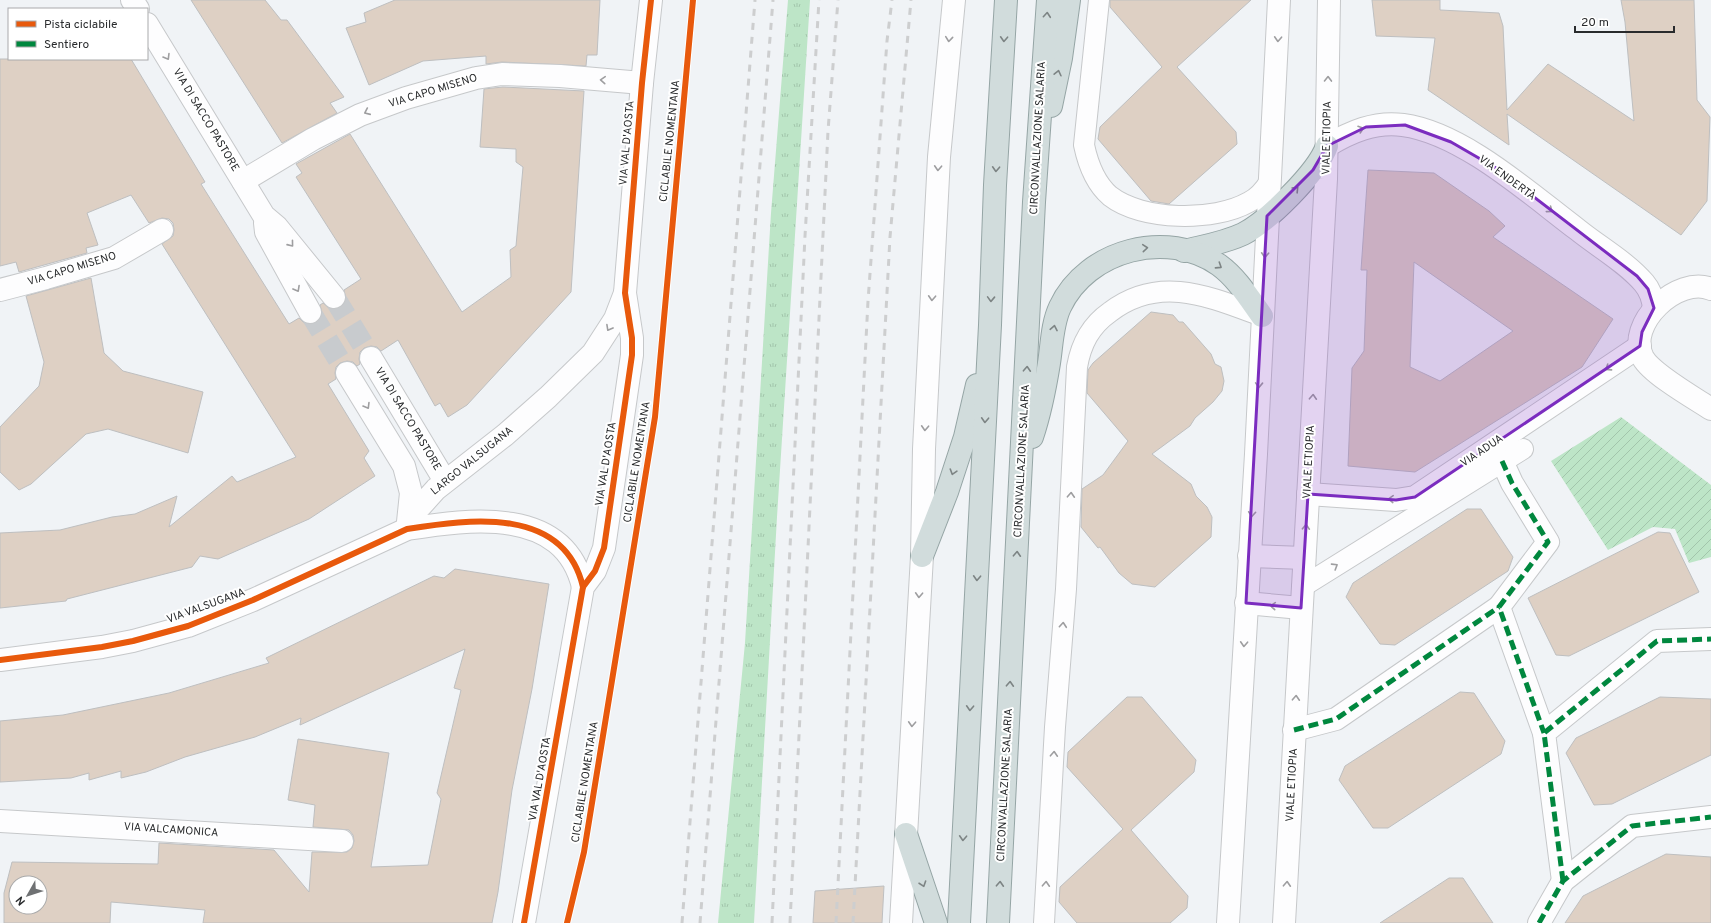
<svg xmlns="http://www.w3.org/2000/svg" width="1711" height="923" viewBox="0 0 1711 923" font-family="Overpass,sans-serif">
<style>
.park{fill:url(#park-tufts)}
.garden{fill:url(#garden-furrows)}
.building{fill:#ded0c4;stroke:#bebfc0;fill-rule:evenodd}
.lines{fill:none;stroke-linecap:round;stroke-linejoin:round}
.minor-tunnel{stroke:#c8cbce;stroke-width:22;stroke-dasharray:22 11;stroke-linecap:butt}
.service-casing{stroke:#c6c8ca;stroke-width:22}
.minor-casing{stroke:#c6c8ca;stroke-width:24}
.tertiary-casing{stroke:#c6c8ca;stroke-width:24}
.secondary-casing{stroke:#c6c8ca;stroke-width:24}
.trunk-casing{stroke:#95a5a5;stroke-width:24}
.service{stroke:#fdfdfe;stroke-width:20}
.minor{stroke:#fdfdfe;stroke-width:22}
.tertiary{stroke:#fdfdfe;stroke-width:22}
.secondary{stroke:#fdfdfe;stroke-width:22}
.trunk{stroke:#d1dcdc;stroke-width:22}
.rail{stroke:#cdcecf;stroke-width:3;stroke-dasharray:7 7;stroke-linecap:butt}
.quiet{stroke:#00873e;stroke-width:5;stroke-dasharray:10 5;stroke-linecap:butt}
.cycleway-casing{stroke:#fff;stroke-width:8}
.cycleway{stroke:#e8590c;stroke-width:6}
.oneway{stroke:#7d8484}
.oneway2{stroke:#9e9ea0}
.marked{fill:#7b2cbf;fill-opacity:0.2;stroke:#7b2cbf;stroke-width:3;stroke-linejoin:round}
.labels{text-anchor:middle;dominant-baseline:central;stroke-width:4;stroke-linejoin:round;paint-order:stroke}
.street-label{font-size:11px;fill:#292b2d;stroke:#fff}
</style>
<defs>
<pattern id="park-tufts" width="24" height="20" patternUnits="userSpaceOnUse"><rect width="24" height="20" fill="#bde5c7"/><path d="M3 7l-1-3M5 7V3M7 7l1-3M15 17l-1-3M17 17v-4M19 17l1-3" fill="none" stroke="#a2c5ab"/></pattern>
<pattern id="garden-furrows" width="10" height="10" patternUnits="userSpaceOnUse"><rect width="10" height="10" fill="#bde5c7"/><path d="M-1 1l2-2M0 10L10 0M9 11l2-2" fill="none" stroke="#a2c5ab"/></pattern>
</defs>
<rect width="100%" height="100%" fill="#f0f3f6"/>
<!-- park -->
<path class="park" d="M 788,0 L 810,0 L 777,517 L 754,923 L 718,923 L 745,643 L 771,213 Z"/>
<!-- garden -->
<path class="garden" d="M 1621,417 L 1711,485 L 1711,557 L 1689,563 L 1675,529 L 1653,527 L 1608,550 L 1551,461 Z"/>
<!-- building -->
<g class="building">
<path d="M 191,0 L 265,0 L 281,20 L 287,20 L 344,97 L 330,103 L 337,113 L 282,143 Z"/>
<path d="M 395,0 L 600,0 L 597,55 L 587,55 L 586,66 L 502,62 L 486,64 L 486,56 L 423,61 L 369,85 L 346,28 L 366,22 L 364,13 Z"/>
<path d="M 1110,0 L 1251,0 L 1177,67 L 1236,132 L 1237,144 L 1169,204 L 1151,201 L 1098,139 L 1100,127 L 1162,67 L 1110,7 Z"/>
<path d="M 1372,0 L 1440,0 L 1440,10 L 1499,13 L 1503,26 L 1507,110 L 1548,64 L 1634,121 L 1625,22 L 1621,0 L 1694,0 L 1697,100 L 1710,117 L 1707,201 L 1681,235 L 1507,114 L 1509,145 L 1428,90 L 1435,38 L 1376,36 Z"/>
<path d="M 0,59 L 131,59 L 205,182 L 201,184 L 289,324 L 299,318 L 303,322 L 309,324 L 316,323 L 320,319 L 322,313 L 320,305 L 323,303 L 329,308 L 336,309 L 342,307 L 346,301 L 344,290 L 361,279 L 296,177 L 302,173 L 296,164 L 350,134 L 462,312 L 511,277 L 510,250 L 516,246 L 523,167 L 516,162 L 516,149 L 480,147 L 484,89 L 503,87 L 584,91 L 571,292 L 467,405 L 448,417 L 440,403 L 435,406 L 398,340 L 381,351 L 377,347 L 371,346 L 364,348 L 360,352 L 359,359 L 360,364 L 357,366 L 353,362 L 347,361 L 340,363 L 336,367 L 335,373 L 336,379 L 328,384 L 369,451 L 364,458 L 375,476 L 309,519 L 218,559 L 200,556 L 192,567 L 67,599 L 66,601 L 0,608 L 0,533 L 60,530 L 112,517 L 135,514 L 177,496 L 169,527 L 232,476 L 237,482 L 296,457 L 162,244 L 173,236 L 174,230 L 173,223 L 169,219 L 162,218 L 149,223 L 131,195 L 87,213 L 98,245 L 86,248 L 87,253 L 19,272 L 16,262 L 0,266 Z"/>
<path d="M 1368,170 L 1434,173 L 1489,211 L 1505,226 L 1493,237 L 1613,319 L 1582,367 L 1415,472 L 1348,466 L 1352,368 L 1364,351 L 1367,270 L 1361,270 ZM 1414,262 L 1513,331 L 1440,381 L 1410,367 Z"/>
<path d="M 91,278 L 104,353 L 123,371 L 203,392 L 188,453 L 108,429 L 86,434 L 31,484 L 19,490 L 0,472 L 0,427 L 39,386 L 44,362 L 26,296 Z"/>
<path d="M 1151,312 L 1173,315 L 1179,322 L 1183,322 L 1211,354 L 1215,364 L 1221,367 L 1224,381 L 1222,391 L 1213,402 L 1195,418 L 1190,426 L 1152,454 L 1191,484 L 1196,496 L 1207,507 L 1212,517 L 1211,537 L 1155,587 L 1132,584 L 1119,573 L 1100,547 L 1098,548 L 1081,527 L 1082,489 L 1103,475 L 1128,441 L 1087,393 L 1088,370 L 1093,363 Z"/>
<path d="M 1467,509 L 1481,509 L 1513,557 L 1508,571 L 1395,645 L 1380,644 L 1346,597 L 1353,583 Z"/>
<path d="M 1658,532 L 1670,533 L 1699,592 L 1569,656 L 1556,655 L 1528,598 Z"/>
<path d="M 455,569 L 549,584 L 532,689 L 512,790 L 498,892 L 492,923 L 203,923 L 205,910 L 111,902 L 110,923 L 4,923 L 4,893 L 12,862 L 158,864 L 159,843 L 274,850 L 309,892 L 312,852 L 347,852 L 352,848 L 354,841 L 353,835 L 349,830 L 313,827 L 315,805 L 288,800 L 298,739 L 389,753 L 371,867 L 428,865 L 441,799 L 437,793 L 461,690 L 454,688 L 465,649 L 300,725 L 301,718 L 255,737 L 185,757 L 146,772 L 121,778 L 121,771 L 89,780 L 89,773 L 71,778 L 0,782 L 0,721 L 63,715 L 169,693 L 269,663 L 266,658 L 434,576 L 444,578 ZM 16,883 L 40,883 L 40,907 L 16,907 Z"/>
<path d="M 1460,692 L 1474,693 L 1505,741 L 1501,754 L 1388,828 L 1373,828 L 1339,780 L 1345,766 Z"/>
<path d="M 1127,697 L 1142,697 L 1196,760 L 1194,772 L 1131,830 L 1188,896 L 1187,908 L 1170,923 L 1077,923 L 1059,902 L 1060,887 L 1123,829 L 1067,767 L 1068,752 Z"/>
<path d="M 1660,697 L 1711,699 L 1711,755 L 1612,804 L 1594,805 L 1566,753 L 1576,738 Z"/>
<path d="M 1666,854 L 1711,857 L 1711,923 L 1565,923 L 1583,896 Z"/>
<path d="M 1449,878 L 1463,878 L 1493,923 L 1380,923 Z"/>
<path d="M 884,886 L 882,923 L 813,923 L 815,891 Z"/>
</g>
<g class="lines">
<!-- minor-tunnel -->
<g class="minor-tunnel">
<path d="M 334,297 L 371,358"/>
<path d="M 310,312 L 347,373"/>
</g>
<!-- service casing -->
<g class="service-casing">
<g id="service">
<path d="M 1099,0 L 1084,145 C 1088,164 1095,183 1110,196 C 1142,221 1214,222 1249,202 C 1257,198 1265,189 1270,181"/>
<path d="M 1302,587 L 1523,449"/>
<path d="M 1044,923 L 1055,727 L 1066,589 L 1077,367 C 1081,344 1090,326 1110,312 C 1160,274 1210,297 1262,316"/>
</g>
</g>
<!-- minor casing -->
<g class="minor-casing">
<g id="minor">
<path d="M 132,0 L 138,9"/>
<path d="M 147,24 L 264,216 L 277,227 L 334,297"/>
<path d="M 1327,146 C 1350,132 1375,121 1403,125 C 1463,133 1530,194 1578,230 C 1599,247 1626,262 1644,283 C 1650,290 1653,299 1654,308"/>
<path d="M 243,181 L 313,139 L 360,115 L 406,98 L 476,78 L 502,74 L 560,76 L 642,83"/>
<path d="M 265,223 L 266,232 L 310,312"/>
<path d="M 0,290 L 46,278 L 114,258 L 162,230"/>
<path d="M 371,358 L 445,481"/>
<path d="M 347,373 L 404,466 L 411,493 L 408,522"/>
<path d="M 1502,461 L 1512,483 L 1548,542 L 1499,607 L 1544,733"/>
<path d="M 1308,494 L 1396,500 L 1415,497 L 1640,346"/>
<path d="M 407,529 L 418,509 L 436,489 L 505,435 L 548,397 L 593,353 L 615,319 L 625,293"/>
<path d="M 1249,556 L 1304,558"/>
<path d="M 1246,603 L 1301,608"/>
<path d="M 0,660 L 102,647 L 133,641 L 188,626 L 253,600 L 407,529 C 470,519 564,506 583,587"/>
<path d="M 1294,730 L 1336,719 L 1499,607"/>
<path d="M 0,821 L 342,841"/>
<path d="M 1563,881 L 1544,733 L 1657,641 L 1711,639"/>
<path d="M 524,923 L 583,587 L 595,571 L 604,548 L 632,355 L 632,338 L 625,293 L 642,83 L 651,0"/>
<path d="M 1539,923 L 1563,881 L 1632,826 L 1711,817"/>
</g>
</g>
<!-- tertiary casing -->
<g class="tertiary-casing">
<path id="tertiary" d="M 1711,289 C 1678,275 1625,324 1643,358 C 1652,374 1694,398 1711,409"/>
</g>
<!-- secondary casing -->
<g class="secondary-casing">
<g id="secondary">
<path d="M 901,923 L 922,556 L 924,449 L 939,157 L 954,0"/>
<path d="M 1228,923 L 1256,454 L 1279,0"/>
<path d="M 1284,923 L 1326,179 L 1329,0"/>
</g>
</g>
<!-- trunk casing -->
<g class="trunk-casing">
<g id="trunk">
<path d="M 1051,106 L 1061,58 L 1069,0"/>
<path d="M 1184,251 C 1204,246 1224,243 1243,234 C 1267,222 1318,172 1327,146"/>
<path d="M 1032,437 C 1040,413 1045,388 1049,363 C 1052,344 1052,324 1060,307 C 1087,249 1168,229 1219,265 C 1237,278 1249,298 1262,316"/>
<path d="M 922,556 L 947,492 L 965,437 L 977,385"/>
<path d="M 906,834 L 936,923"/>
<path d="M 959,923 L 990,325 L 995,185 L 1006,0"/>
<path d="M 998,923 L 1034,202 L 1048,0"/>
</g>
</g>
<!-- service -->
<use href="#service" class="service"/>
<!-- minor -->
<use href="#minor" class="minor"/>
<!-- tertiary -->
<use href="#tertiary" class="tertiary"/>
<!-- secondary -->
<use href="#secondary" class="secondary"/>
<!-- trunk -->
<use href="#trunk" class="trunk"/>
<!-- rail -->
<g class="rail">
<path d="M 682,923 L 755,0"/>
<path d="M 700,923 L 773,0"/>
<path d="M 772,923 L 805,236 L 819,0"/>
<path d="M 790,923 L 828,131 L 838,0"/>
<path d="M 836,923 L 868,301 L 887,41 L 892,0"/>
<path d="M 853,923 L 890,237 L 911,0"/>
</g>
<!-- quiet -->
<g class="quiet">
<path d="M 1502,461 L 1512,483 L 1548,542 L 1499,607 L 1544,733"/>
<path d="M 1294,730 L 1336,719 L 1499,607"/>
<path d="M 1563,881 L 1544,733 L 1657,641 L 1711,639"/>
<path d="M 1539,923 L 1563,881 L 1632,826 L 1711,817"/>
</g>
<!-- cycleway casing -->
<g class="cycleway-casing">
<g id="cycleway">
<path d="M 0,660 L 102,647 L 133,641 L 188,626 L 253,600 L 407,529 C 470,519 564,506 583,587"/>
<path d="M 524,923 L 583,587 L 595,571 L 604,548 L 632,355 L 632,338 L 625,293 L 642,83 L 651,0"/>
<path d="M 567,923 L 584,852 L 655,417 L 693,0"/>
</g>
</g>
<!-- cycleway -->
<use href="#cycleway" class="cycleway"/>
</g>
<!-- one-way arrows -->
<defs><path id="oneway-chevron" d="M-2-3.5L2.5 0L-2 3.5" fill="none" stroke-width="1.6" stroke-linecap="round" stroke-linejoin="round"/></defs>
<g class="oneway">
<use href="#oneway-chevron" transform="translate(1047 15) rotate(-85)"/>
<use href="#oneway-chevron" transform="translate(1004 39) rotate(93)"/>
<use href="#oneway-chevron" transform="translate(1058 73) rotate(-77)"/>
<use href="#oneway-chevron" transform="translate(996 169) rotate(93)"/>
<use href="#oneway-chevron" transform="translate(1296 189) rotate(-46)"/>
<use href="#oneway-chevron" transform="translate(1145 248) rotate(-5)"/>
<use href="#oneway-chevron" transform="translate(1219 266) rotate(33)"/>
<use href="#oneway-chevron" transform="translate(991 299) rotate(92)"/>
<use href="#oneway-chevron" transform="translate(1054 328) rotate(-79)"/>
<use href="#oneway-chevron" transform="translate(1027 369) rotate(-87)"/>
<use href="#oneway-chevron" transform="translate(985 420) rotate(93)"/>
<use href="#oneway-chevron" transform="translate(953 472) rotate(107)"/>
<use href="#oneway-chevron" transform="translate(1017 554) rotate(-87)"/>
<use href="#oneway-chevron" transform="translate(977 578) rotate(93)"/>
<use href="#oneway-chevron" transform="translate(1010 684) rotate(-87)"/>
<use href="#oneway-chevron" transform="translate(970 708) rotate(93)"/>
<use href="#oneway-chevron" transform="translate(963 838) rotate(93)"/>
<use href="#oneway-chevron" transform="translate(923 884) rotate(71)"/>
<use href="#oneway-chevron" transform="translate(1000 884) rotate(-87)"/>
</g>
<g class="oneway2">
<use href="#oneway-chevron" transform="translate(949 39) rotate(96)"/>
<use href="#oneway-chevron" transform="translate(1278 39) rotate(93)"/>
<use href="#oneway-chevron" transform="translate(167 57) rotate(59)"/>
<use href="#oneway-chevron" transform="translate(1328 79) rotate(-89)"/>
<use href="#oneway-chevron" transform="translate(603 80) rotate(-176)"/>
<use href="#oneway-chevron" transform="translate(367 112) rotate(156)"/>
<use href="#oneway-chevron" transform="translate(1361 129) rotate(-18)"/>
<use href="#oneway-chevron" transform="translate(938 168) rotate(93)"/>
<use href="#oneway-chevron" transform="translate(1550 210) rotate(37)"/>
<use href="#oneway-chevron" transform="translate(291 244) rotate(51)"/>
<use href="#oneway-chevron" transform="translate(1265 255) rotate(93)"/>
<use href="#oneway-chevron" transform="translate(297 289) rotate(61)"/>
<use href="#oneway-chevron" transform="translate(932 298) rotate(93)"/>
<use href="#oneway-chevron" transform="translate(609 328) rotate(119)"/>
<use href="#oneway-chevron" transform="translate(1608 368) rotate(147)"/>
<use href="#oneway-chevron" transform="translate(1259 385) rotate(92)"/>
<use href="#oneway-chevron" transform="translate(1313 397) rotate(-87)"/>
<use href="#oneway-chevron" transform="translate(367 406) rotate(59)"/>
<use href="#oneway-chevron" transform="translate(925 428) rotate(93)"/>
<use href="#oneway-chevron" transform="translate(1071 495) rotate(-87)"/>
<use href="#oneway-chevron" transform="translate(1391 499) rotate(-177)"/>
<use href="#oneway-chevron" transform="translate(1252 514) rotate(94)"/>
<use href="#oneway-chevron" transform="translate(1306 527) rotate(-87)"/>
<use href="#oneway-chevron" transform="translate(1335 566) rotate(-32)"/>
<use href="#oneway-chevron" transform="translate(919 595) rotate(93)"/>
<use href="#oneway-chevron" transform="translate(1273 606) rotate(-175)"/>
<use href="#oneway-chevron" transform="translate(1063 625) rotate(-85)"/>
<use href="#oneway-chevron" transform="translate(1244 644) rotate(93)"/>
<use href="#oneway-chevron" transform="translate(1296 698) rotate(-87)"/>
<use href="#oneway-chevron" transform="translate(912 724) rotate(93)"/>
<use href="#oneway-chevron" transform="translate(1054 754) rotate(-87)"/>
<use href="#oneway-chevron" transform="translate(1046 884) rotate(-87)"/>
<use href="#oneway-chevron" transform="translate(1287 884) rotate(-87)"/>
</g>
<!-- marked area -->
<path class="marked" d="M 1405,125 L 1451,142 L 1496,168 L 1637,276 L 1648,289 L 1654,308 L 1642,332 L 1640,346 L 1415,497 L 1396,500 L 1308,494 L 1301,608 L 1246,603 L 1267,216 L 1313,170 L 1327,146 L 1366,127 Z"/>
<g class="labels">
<!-- street labels -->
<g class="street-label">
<text transform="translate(433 91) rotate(-17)">VIA CAPO MISENO</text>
<text transform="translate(206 120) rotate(59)">VIA DI SACCO PASTORE</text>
<text transform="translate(1038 138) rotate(-87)">CIRCONVALLAZIONE SALARIA</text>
<text transform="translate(1327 138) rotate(-89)">VIALE ETIOPIA</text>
<text transform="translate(670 141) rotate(-84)">CICLABILE NOMENTANA</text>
<text transform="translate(627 143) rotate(-85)">VIA VAL D'AOSTA</text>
<text transform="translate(1507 178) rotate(36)">VIA ENDERTÀ</text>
<text transform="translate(72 269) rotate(-17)">VIA CAPO MISENO</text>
<text transform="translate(408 419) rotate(59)">VIA DI SACCO PASTORE</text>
<text transform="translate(1482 451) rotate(-34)">VIA ADUA</text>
<text transform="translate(472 461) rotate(-39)">LARGO VALSUGANA</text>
<text transform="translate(1022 461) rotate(-87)">CIRCONVALLAZIONE SALARIA</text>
<text transform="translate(637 462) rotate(-81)">CICLABILE NOMENTANA</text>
<text transform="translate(1309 462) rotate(-87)">VIALE ETIOPIA</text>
<text transform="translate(606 464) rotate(-81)">VIA VAL D'AOSTA</text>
<text transform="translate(206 606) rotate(-20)">VIA VALSUGANA</text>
<text transform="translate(540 779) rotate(-80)">VIA VAL D'AOSTA</text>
<text transform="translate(585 782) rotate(-81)">CICLABILE NOMENTANA</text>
<text transform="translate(1005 785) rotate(-87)">CIRCONVALLAZIONE SALARIA</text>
<text transform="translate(1292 785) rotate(-87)">VIALE ETIOPIA</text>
<text transform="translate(171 830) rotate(4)">VIA VALCAMONICA</text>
</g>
</g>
<!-- legend -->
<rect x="8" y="8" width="140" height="52" fill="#ffffff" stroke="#a9aaab"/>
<rect x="16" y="21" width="20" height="6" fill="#e8590c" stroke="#a9aaab"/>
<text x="44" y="28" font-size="12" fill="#292b2d">Pista ciclabile</text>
<rect x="16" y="41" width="20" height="6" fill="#00873e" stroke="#a9aaab"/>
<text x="44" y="48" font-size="12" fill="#292b2d">Sentiero</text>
<!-- north arrow -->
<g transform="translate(28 895) rotate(231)"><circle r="19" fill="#ffffff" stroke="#a9aaab"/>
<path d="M0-3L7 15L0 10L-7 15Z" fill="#6f7173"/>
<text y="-6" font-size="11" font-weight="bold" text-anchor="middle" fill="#292b2d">N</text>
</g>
<!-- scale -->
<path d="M1575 26v6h99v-6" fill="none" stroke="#292b2d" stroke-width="2"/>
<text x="1581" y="26" font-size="12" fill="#292b2d" stroke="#ffffff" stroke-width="3" paint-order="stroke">20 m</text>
</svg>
